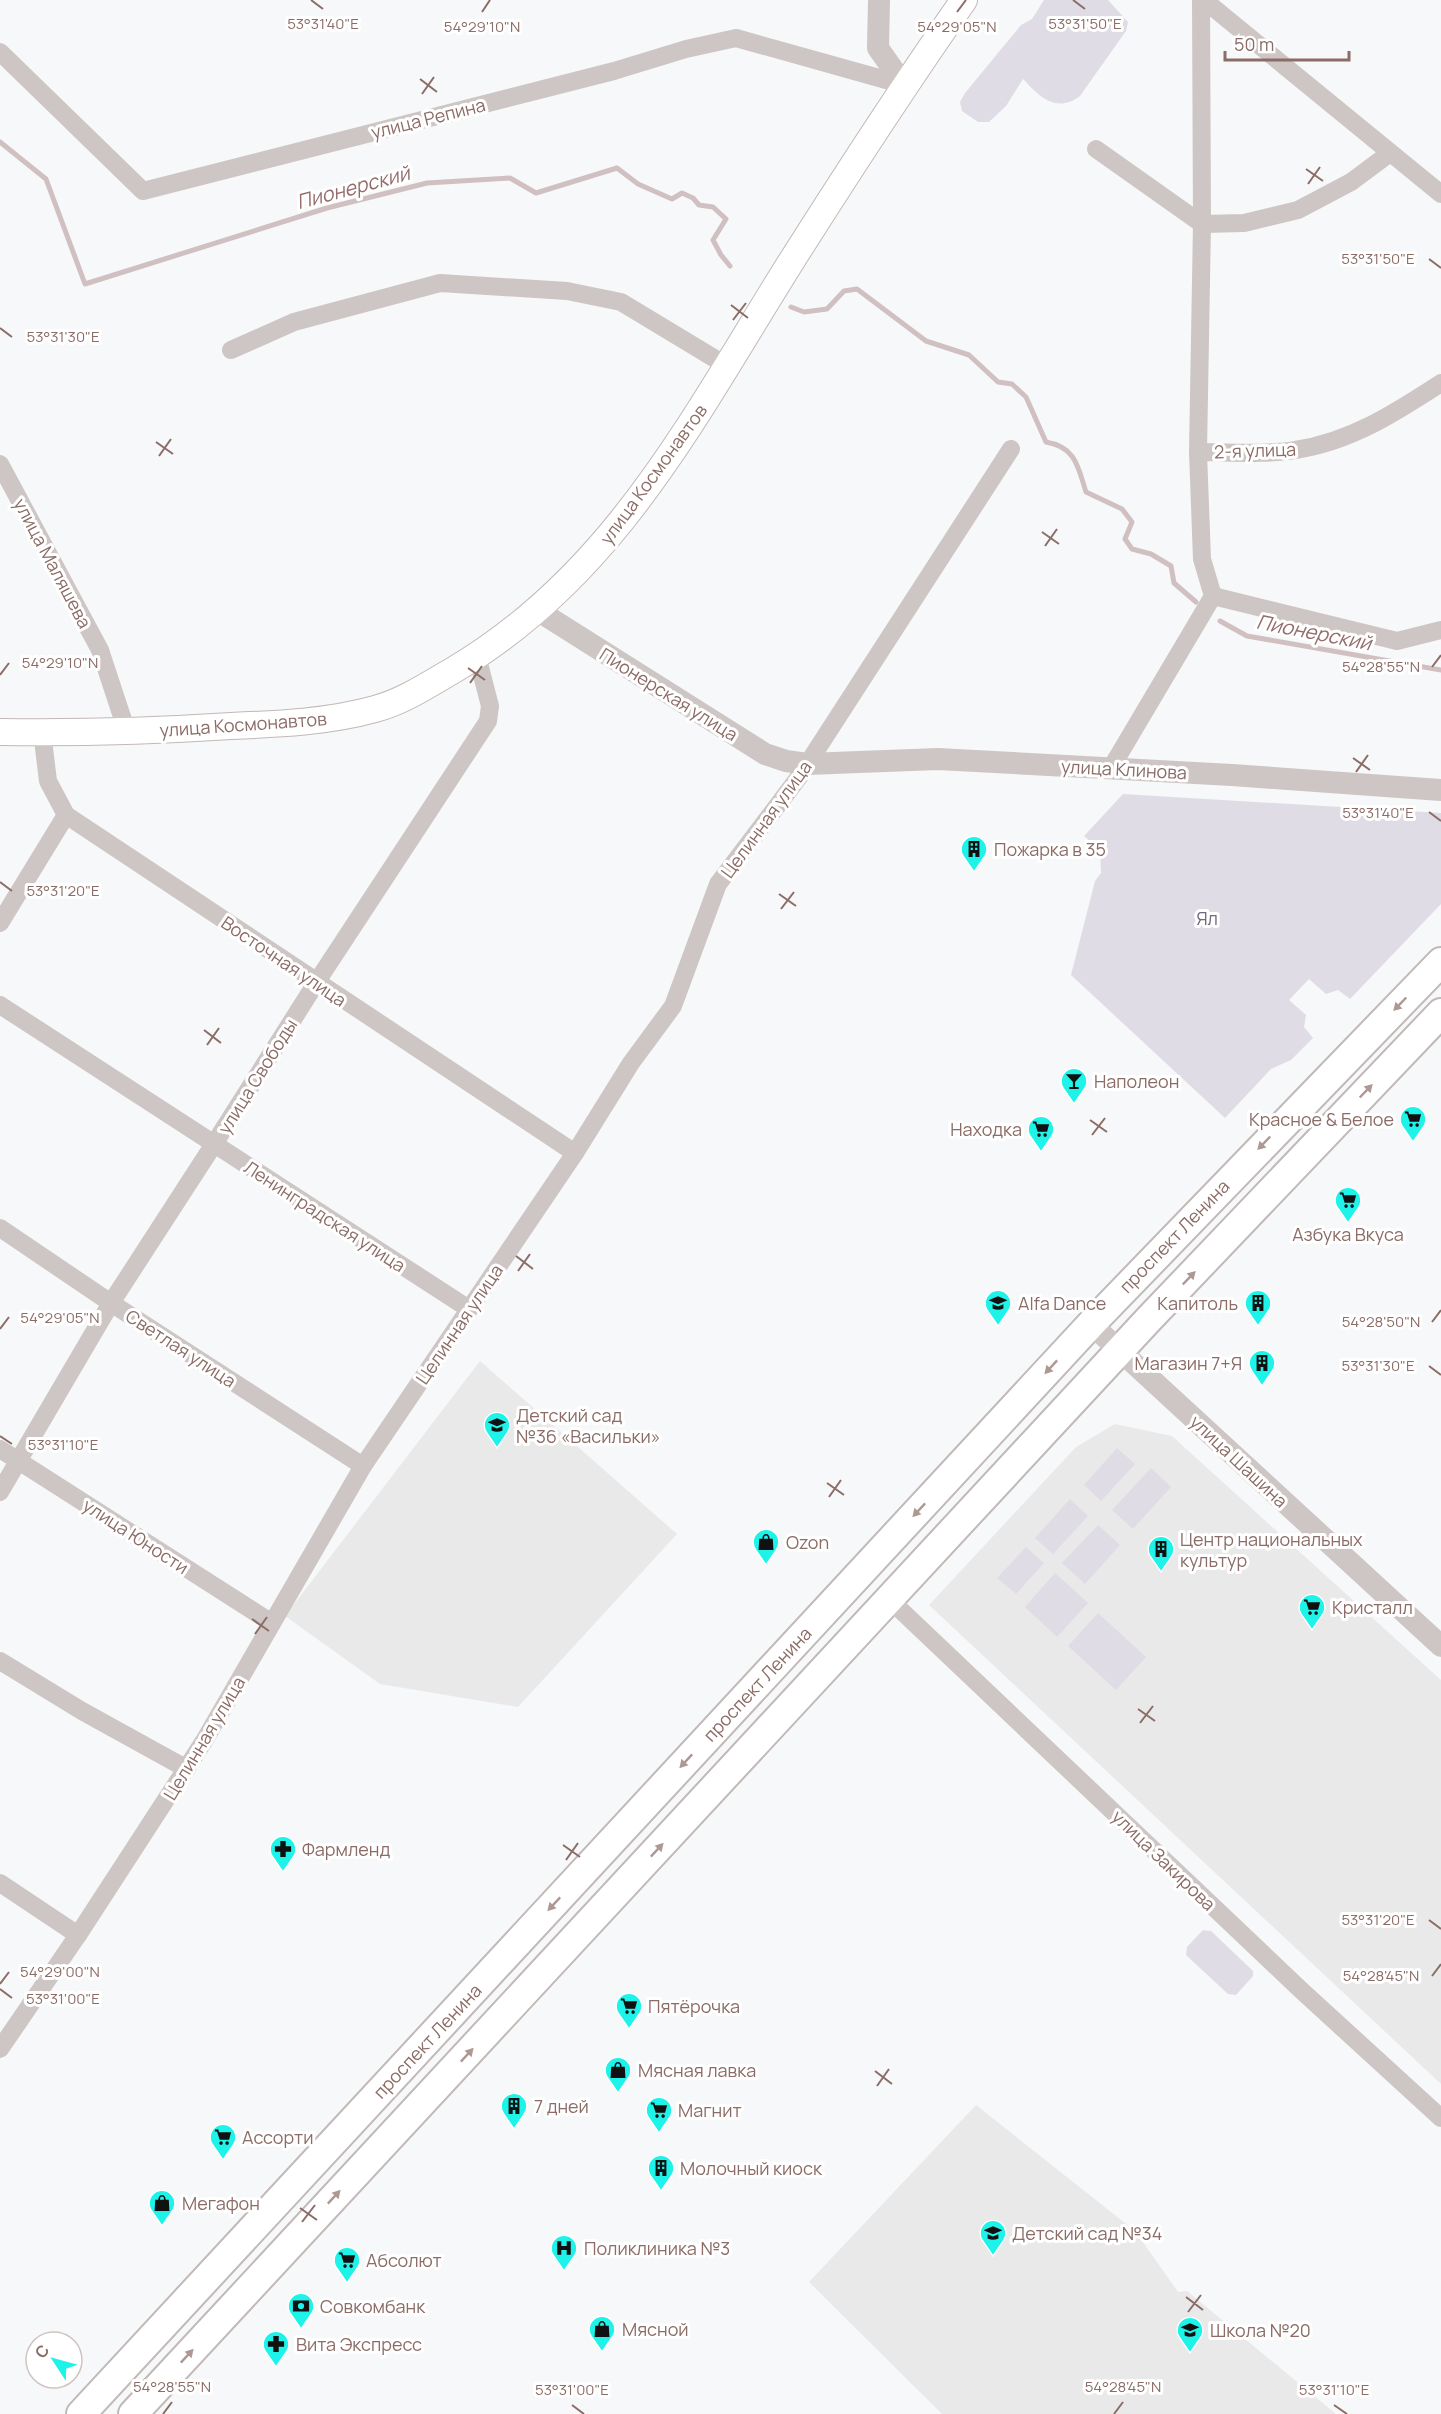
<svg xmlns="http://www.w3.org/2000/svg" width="1441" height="2414" viewBox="0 0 1441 2414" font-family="Manrope,sans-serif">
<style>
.built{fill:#eae9ea}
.green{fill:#e0dce6}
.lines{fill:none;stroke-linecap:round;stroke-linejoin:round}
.stream{stroke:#d1c0c1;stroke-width:5}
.secondary-casing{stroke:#c2b8b6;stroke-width:28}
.primary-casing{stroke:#c1b9b7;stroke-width:32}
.minor{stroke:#cdc6c4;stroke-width:18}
.tertiary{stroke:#cdc6c4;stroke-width:22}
.secondary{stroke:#fff;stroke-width:26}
.primary{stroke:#fff;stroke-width:28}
.oneway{fill:#ae9894}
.ticks{fill:none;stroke:#8b6c66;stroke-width:2}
.labels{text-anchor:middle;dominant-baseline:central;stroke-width:6;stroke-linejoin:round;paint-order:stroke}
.street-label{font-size:18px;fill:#8b6c66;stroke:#fff}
.poi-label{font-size:18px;fill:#8b6c66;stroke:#fff;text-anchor:start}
.park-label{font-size:18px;fill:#746581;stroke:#fff}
.water-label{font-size:20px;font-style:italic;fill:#946c6c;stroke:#fff}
.ticks-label{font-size:15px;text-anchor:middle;fill:#8b6c66;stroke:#fff;stroke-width:6;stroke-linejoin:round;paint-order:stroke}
</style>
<rect width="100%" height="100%" fill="#f7f8f9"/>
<!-- built -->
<g class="built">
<path d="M 480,1361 L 677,1534 L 518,1707 L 380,1684 L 285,1616 Z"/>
<path d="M 1115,1424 L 1172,1436 L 1441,1680 L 1441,2084 L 929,1605 L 1076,1447 Z"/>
<path d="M 976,2105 L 1135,2231 L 1178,2292 L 1187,2291 L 1336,2414 L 942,2414 L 809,2282 Z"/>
</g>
<!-- green -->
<g class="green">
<path d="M 1044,0 L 1108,0 L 1128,22 L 1126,31 L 1080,96 C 1056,114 1039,96 1023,79 L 1006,106 L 989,122 L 978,122 L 962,111 L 960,102 L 965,93 L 1021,25 L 1032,19 Z"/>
<path d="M 1123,794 L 1441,813 L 1441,904 L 1350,999 L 1338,990 L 1326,994 L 1309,979 L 1289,1000 L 1306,1015 L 1304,1027 L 1313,1038 L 1291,1060 L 1271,1069 L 1225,1118 L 1071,975 L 1095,881 L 1101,873 L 1100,850 L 1084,836 Z"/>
<path d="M 1117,1448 L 1135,1464 L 1101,1501 L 1084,1485 Z"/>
<path d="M 1151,1468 L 1171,1487 L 1133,1529 L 1112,1510 Z"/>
<path d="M 1070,1499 L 1088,1516 L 1053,1554 L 1035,1538 Z"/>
<path d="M 1098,1525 L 1120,1545 L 1085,1584 L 1062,1563 Z"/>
<path d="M 1026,1547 L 1044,1563 L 1016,1594 L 997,1578 Z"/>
<path d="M 1055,1573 L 1088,1603 L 1057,1637 L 1025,1607 Z"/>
<path d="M 1098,1613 L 1146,1657 L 1116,1690 L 1068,1646 Z"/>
<path d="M 1203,1930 L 1211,1931 L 1253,1971 L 1253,1976 L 1236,1995 L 1228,1994 L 1186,1955 L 1187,1947 Z"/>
</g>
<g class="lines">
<!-- stream -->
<g class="stream">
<path d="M 0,142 L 46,179 L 85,284 L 327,208 L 427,183 L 510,178 L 536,193 L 617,168 L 638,184 L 672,199 L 682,193 L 693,198 L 699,205 L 713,207 L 726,219 L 713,240 L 721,255 L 730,266"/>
<path d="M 791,307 L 804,312 L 827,309 L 844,291 L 857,289 L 926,341 L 969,355 L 998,382 L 1012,384 L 1026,397 L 1046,442 C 1076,447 1078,467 1086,492 L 1122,509 L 1132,522 L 1125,539 L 1132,549 L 1151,554 L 1171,566 L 1174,583 L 1196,602"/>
<path d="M 1220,621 L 1247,636 L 1441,670"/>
</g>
<!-- secondary casing -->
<g class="secondary-casing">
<path id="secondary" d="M 0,732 C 77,733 154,731 231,726 C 280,724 328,722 375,709 C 402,702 428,685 452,671 C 614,576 693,418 789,265 C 846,175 903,87 964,0"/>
</g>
<!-- primary casing -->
<g class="primary-casing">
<g id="primary">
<path d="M 81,2414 L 1091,1324 L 1441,962"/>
<path d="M 133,2414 L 1148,1320 L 1441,1013"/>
</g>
</g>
<!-- minor -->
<g class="minor">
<path d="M 1204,0 L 1441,194"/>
<path d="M 0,52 L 143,191 L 614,71 L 686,49 L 736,38 L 904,85"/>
<path d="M 1096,149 L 1202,224 L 1244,223 L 1298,210 L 1351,182 L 1390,153"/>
<path d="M 231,350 L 294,322 L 440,283 L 567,291 L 621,302 L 727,366"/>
<path d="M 1198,452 C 1227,452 1267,455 1295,450 C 1350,442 1395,413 1441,383"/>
<path d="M 0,464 L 100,650 L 127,732"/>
<path d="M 1213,596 L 1397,641 L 1441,630"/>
<path d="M 42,732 L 48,781 L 66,815 L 575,1153"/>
<path d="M 1111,768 L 1213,596 L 1202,559 L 1198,452 L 1202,224 L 1201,0"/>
<path d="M 0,923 L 66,815"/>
<path d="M 0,1005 L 469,1309"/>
<path d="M 0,1228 L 111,1303 L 363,1466"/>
<path d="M 0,1449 L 272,1623"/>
<path d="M 0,1492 L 111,1303 L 214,1144 L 316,983 L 488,721 L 490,706 L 477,656"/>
<path d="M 889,1599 L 1302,1991 L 1441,2118"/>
<path d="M 0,1661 L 82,1711 L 187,1769"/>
<path d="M 0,1883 L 78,1935"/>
<path d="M 0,2049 L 78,1935 L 204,1741 L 363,1466 L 575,1153 L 631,1063 L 673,1006 L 718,884 L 799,777 L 1011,449"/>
</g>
<!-- tertiary -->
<g class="tertiary">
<path d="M 879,0 L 878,48 L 904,85"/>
<path d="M 537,610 L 765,754 L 786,761 L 807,764 L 938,759 L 1232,775 L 1441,790"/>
<path d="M 1091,1324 L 1441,1646"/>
</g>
<!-- secondary -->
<use href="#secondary" class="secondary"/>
<!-- primary -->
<use href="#primary" class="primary"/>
</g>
<!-- one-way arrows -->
<defs><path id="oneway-solid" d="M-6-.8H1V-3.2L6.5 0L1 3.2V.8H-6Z" transform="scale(1.5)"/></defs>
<g class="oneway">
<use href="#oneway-solid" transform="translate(1400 1004) rotate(134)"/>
<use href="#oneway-solid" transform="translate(1366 1091) rotate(-46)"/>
<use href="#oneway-solid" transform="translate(1264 1143) rotate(134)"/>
<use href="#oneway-solid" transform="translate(1189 1278) rotate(-46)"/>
<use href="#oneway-solid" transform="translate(1051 1367) rotate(133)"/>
<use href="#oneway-solid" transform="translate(919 1510) rotate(133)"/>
<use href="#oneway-solid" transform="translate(686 1761) rotate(133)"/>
<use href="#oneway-solid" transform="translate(657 1850) rotate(-47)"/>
<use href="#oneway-solid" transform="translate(554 1904) rotate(133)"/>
<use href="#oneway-solid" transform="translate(467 2055) rotate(-47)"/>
<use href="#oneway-solid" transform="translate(334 2197) rotate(-47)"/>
<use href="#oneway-solid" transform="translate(187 2356) rotate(-47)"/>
</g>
<!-- ticks -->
<path class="ticks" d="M 311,0 L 323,9M 1073,0 L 1085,9M 482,12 L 490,0M 957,12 L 966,0M 420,79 L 437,92M 422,94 L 434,77M 1306,169 L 1323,181M 1308,184 L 1320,167M 1429,259 L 1441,268M 731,305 L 748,318M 733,320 L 746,303M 0,328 L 12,337M 156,442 L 173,454M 159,456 L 171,439M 1042,532 L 1059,544M 1045,546 L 1057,529M 1432,667 L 1441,655M 468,668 L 485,680M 0,675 L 9,663M 470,683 L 482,666M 1353,758 L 1370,770M 1356,772 L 1368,755M 1429,812 L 1441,821M 0,882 L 12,891M 779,894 L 796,906M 781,909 L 794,892M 204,1030 L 221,1043M 207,1045 L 219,1028M 1090,1120 L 1107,1132M 1092,1135 L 1105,1118M 516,1256 L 533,1269M 518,1271 L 530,1254M 1432,1322 L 1441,1310M 0,1329 L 9,1317M 1429,1366 L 1441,1375M 0,1436 L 12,1444M 827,1483 L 844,1495M 829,1497 L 841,1480M 252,1619 L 269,1631M 255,1634 L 267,1617M 1138,1709 L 1155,1721M 1140,1723 L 1153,1706M 563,1845 L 580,1857M 566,1860 L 578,1843M 1429,1920 L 1441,1929M 1432,1976 L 1441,1964M 0,1984 L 9,1972M 0,1989 L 12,1998M 875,2071 L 892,2084M 877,2086 L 889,2069M 300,2208 L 317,2220M 302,2222 L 315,2205M 1186,2297 L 1203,2310M 1188,2312 L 1201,2295M 572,2405 L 584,2414M 1334,2405 L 1347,2414M 163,2414 L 172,2402M 1114,2414 L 1123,2402"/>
<!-- icons -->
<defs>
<g id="building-pin" transform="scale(1.35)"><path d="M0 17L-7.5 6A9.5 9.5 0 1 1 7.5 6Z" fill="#1ef3e9" stroke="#fff"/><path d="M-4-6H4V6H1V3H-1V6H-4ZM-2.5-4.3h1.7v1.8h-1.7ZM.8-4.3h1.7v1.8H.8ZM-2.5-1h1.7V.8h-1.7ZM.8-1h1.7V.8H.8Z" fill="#111"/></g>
<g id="bar-pin" transform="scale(1.35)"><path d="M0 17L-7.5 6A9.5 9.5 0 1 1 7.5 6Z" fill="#1ef3e9" stroke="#fff"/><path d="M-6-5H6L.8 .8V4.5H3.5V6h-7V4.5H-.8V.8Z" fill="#111"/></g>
<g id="supermarket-pin" transform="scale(1.35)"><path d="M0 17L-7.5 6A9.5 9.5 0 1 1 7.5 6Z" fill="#1ef3e9" stroke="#fff"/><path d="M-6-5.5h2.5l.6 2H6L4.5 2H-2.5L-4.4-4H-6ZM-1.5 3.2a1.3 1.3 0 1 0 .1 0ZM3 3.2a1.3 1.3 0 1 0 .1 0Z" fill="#111"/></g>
<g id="school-pin" transform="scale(1.35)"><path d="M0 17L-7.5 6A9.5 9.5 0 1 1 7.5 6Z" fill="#1ef3e9" stroke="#fff"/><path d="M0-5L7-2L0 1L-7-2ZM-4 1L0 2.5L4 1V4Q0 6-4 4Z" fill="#111"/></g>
<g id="shop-pin" transform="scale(1.35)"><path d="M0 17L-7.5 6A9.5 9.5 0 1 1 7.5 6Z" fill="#1ef3e9" stroke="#fff"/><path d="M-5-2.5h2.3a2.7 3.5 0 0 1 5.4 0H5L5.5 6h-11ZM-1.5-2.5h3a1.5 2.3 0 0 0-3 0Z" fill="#111"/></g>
<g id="pharmacy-pin" transform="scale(1.35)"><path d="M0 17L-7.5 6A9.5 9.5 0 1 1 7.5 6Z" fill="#1ef3e9" stroke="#fff"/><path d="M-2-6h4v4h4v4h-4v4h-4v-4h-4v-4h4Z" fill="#111"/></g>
<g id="hospital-pin" transform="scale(1.35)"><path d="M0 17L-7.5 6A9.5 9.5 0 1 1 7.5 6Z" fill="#1ef3e9" stroke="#fff"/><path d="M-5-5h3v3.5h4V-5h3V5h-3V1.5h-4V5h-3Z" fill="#111"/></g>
<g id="bank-pin" transform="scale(1.35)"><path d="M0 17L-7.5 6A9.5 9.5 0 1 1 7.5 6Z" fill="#1ef3e9" stroke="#fff"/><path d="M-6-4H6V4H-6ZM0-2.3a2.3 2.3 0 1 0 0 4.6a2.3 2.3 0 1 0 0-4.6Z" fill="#111"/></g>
</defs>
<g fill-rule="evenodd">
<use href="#building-pin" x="974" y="849"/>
<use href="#bar-pin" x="1074" y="1081"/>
<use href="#supermarket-pin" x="1413" y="1119"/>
<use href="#supermarket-pin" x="1041" y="1129"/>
<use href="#supermarket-pin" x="1348" y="1200"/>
<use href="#school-pin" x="998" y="1303"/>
<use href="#building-pin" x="1258" y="1303"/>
<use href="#building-pin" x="1262" y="1363"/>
<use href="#school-pin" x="497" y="1425"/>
<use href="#shop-pin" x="766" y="1542"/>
<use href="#building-pin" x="1161" y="1549"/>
<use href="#supermarket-pin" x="1312" y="1607"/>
<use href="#pharmacy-pin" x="283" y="1849"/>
<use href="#supermarket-pin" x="629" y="2006"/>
<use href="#shop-pin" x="618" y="2070"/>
<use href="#building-pin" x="514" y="2106"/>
<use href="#supermarket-pin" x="659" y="2110"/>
<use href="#supermarket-pin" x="223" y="2137"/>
<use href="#building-pin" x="661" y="2168"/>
<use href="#shop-pin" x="162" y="2203"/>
<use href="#school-pin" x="993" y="2233"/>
<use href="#hospital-pin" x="564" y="2248"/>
<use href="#supermarket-pin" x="347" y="2260"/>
<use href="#bank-pin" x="301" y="2306"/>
<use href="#shop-pin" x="602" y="2329"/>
<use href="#school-pin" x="1190" y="2330"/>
<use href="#pharmacy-pin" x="276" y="2344"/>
</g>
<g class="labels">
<!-- street labels -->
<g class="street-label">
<text transform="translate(428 118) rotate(-14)">улица Репина</text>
<text transform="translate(1255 450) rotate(-2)">2-я улица</text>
<text transform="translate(653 474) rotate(-54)">улица Космонавтов</text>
<text transform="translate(53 563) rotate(62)">улица Маляшева</text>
<text transform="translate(669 694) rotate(32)">Пионерская улица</text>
<text transform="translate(243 724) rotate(-4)">улица Космонавтов</text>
<text transform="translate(1124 769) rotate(3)">улица Клинова</text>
<text transform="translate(766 819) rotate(-54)">Целинная улица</text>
<text transform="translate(284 961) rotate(34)">Восточная улица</text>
<text transform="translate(257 1076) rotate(-58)">улица Свободы</text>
<text transform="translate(325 1216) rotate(33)">Ленинградская улица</text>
<text transform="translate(1174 1236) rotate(-46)">проспект Ленина</text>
<text transform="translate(459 1324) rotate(-56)">Целинная улица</text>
<text transform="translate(181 1348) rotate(33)">Светлая улица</text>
<text transform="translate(1239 1461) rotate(43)">улица Шашина</text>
<text transform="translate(136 1536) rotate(33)">улица Юности</text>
<text transform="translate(757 1684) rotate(-47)">проспект Ленина</text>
<text transform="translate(204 1738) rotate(-59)">Целинная улица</text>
<text transform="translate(1164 1860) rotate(44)">улица Закирова</text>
<text transform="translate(427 2041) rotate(-47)">проспект Ленина</text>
</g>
<!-- poi labels -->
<g class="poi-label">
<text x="994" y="849">Пожарка в 35</text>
<text x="1094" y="1081">Наполеон</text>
<text x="1394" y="1119" text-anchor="end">Красное &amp; Белое</text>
<text x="1022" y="1129" text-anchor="end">Находка</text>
<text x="1348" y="1234" text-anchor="middle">Азбука Вкуса</text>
<text x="1018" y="1303">Alfa Dance</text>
<text x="1238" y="1303" text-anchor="end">Капитоль</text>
<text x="1242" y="1363" text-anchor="end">Магазин 7+Я</text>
<text x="516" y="1415">Детский сад<tspan x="516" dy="21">№36 «Васильки»</tspan></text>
<text x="1180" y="1539">Центр национальных<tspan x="1180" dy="21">культур</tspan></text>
<text x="786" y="1542">Ozon</text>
<text x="1332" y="1607">Кристалл</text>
<text x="302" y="1849">Фармленд</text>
<text x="648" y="2006">Пятёрочка</text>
<text x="638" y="2070">Мясная лавка</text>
<text x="534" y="2106">7 дней</text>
<text x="678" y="2110">Магнит</text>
<text x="242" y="2137">Ассорти</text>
<text x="680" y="2168">Молочный киоск</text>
<text x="182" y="2203">Мегафон</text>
<text x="1012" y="2233">Детский сад №34</text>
<text x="584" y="2248">Поликлиника №3</text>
<text x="366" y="2260">Абсолют</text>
<text x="320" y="2306">Совкомбанк</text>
<text x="622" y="2329">Мясной</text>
<text x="1210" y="2330">Школа №20</text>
<text x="296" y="2344">Вита Экспресс</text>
</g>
<!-- park labels -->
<g class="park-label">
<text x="1207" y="918">Ял</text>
</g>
<!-- water labels -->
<g class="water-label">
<text transform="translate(353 187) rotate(-15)">Пионерский</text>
<text transform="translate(1314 632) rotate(11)">Пионерский</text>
</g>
</g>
<g class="ticks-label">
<text x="323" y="29">53°31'40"E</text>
<text x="1085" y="29">53°31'50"E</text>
<text x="957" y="32">54°29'05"N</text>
<text x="482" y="32">54°29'10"N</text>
<text x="1378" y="264">53°31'50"E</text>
<text x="63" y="342">53°31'30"E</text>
<text x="60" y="668">54°29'10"N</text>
<text x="1381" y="672">54°28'55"N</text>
<text x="1378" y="818">53°31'40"E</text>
<text x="63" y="896">53°31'20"E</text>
<text x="60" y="1323">54°29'05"N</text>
<text x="1381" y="1327">54°28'50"N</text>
<text x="1378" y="1371">53°31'30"E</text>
<text x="63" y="1450">53°31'10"E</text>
<text x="1378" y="1925">53°31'20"E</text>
<text x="60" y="1977">54°29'00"N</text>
<text x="1381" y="1981">54°28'45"N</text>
<text x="63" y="2004">53°31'00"E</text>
<text x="172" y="2392">54°28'55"N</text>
<text x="1123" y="2392">54°28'45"N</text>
<text x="572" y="2395">53°31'00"E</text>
<text x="1334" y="2395">53°31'10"E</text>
</g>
<!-- north arrow -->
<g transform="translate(54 2360) rotate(306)"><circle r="28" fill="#ffffff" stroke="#d1c4c2" stroke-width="1.5"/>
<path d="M0-4.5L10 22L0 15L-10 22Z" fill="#1ef3e9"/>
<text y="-9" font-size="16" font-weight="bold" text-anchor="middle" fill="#8b6c66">С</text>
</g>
<!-- scale -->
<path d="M1225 51v9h124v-9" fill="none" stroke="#8b6c66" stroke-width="3"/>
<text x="1234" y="51" font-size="18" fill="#8b6c66" stroke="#ffffff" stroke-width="4.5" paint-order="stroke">50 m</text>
</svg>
